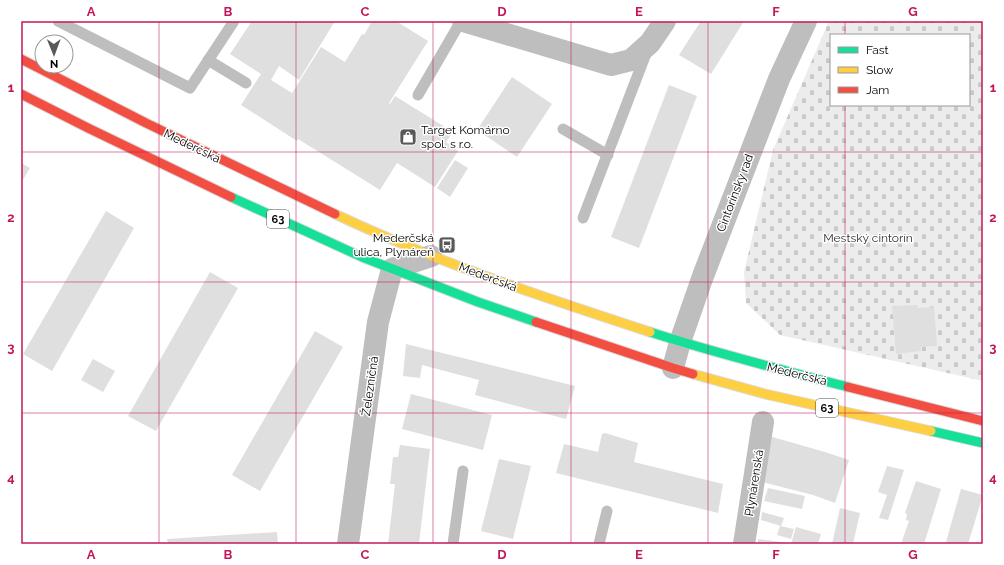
<svg xmlns="http://www.w3.org/2000/svg" width="1004" height="565" viewBox="0 0 1004 565" font-family="Raleway,sans-serif">
<style>
.cemetery{fill:url(#cemetery-stones);fill-rule:evenodd}
.building{fill:#dfdfdf}
.lines{fill:none;stroke-linecap:round;stroke-linejoin:round}
.fast-casing{stroke:#dbdbdb;stroke-width:11}
.slow-casing{stroke:#dbdbdb;stroke-width:11}
.jam-casing{stroke:#dbdbdb;stroke-width:11}
.lane{stroke:#bebebe;stroke-width:11}
.street{stroke:#bebebe;stroke-width:22}
.fast{stroke:#16e098;stroke-width:9}
.slow{stroke:#ffcf43;stroke-width:9}
.jam{stroke:#f24e42;stroke-width:9}
.grid{fill:none;stroke:#c2185b;stroke-width:1;stroke-opacity:0.55}
.labels{text-anchor:middle;dominant-baseline:central;stroke-width:3;stroke-linejoin:round;paint-order:stroke}
.shield{fill:#fff;stroke:#4c4c4c;stroke-width:1}
.shield-label{font-size:11px;font-weight:bold;fill:#000}
.poi-label{font-size:12px;fill:#000;stroke:#fff;text-anchor:start}
.street-label{font-size:12px;fill:#000;stroke:#fff}
.park-label{font-size:12px;fill:#333;stroke:#fff}
.neatline{fill:none;stroke:#c2185b;stroke-width:1.5}
.grid-label{font-size:13px;text-anchor:middle;font-weight:bold;fill:#c2185b}
</style>
<defs>
<pattern id="cemetery-stones" width="16" height="16" patternUnits="userSpaceOnUse"><rect width="16" height="16" fill="#ececec"/><path d="M2 7V4a2 2 0 0 1 4 0v3zM10 15v-3a2 2 0 0 1 4 0v3z" fill="#c9c9c9"/></pattern>
</defs>
<rect width="100%" height="100%" fill="#fff"/>
<!-- cemetery -->
<path class="cemetery" d="M 829,21 L 983,21 L 983,381 L 780,335 L 746,303 L 744,272 L 773,150 ZM 831,35 L 969,35 L 969,105 L 831,105 Z"/>
<!-- building -->
<g class="building">
<path d="M 252,21 L 335,21 L 299,80 L 279,66 L 271,80 L 292,93 L 321,47 L 345,62 L 362,34 L 364,35 L 372,21 L 396,21 L 428,41 L 389,103 L 390,104 L 395,96 L 453,132 L 446,142 L 458,151 L 435,187 L 397,163 L 380,190 L 298,139 L 297,141 L 241,105 L 261,74 L 230,54 Z"/>
<path d="M 701,21 L 744,21 L 711,74 L 679,55 Z"/>
<path d="M 512,77 L 552,104 L 517,157 L 477,130 Z"/>
<path d="M 669,85 L 697,96 L 639,248 L 611,237 Z"/>
<path d="M 455,160 L 468,168 L 450,197 L 437,188 Z"/>
<path d="M 21,163 L 30,168 L 21,183 Z"/>
<path d="M 106,211 L 134,228 L 52,371 L 23,354 Z"/>
<path d="M 210,272 L 238,288 L 156,431 L 128,416 Z"/>
<path d="M 917,305 L 918,308 L 934,307 L 937,346 L 921,347 L 921,351 L 896,354 L 892,306 Z"/>
<path d="M 315,331 L 343,347 L 260,491 L 232,475 Z"/>
<path d="M 406,344 L 575,386 L 566,419 L 475,395 L 479,380 L 422,365 L 420,378 L 403,376 Z"/>
<path d="M 93,359 L 115,371 L 103,392 L 81,380 Z"/>
<path d="M 411,394 L 492,415 L 483,450 L 402,429 Z"/>
<path d="M 605,433 L 638,443 L 634,462 L 723,484 L 718,513 L 556,473 L 564,444 L 598,452 L 602,434 Z"/>
<path d="M 769,436 L 825,452 L 849,460 L 835,503 L 813,495 L 762,482 Z"/>
<path d="M 400,445 L 430,449 L 419,544 L 388,544 L 395,484 L 390,484 L 393,457 L 398,457 Z"/>
<path d="M 499,459 L 531,466 L 513,539 L 481,531 Z"/>
<path d="M 887,466 L 904,470 L 888,520 L 879,518 L 887,495 L 878,492 Z"/>
<path d="M 916,481 L 941,489 L 924,544 L 901,544 L 909,521 L 906,520 L 907,514 L 905,513 Z"/>
<path d="M 768,488 L 805,496 L 802,509 L 764,501 Z"/>
<path d="M 961,489 L 983,495 L 968,544 L 952,544 L 946,542 Z"/>
<path d="M 840,508 L 860,513 L 853,544 L 832,544 Z"/>
<path d="M 762,512 L 784,518 L 781,526 L 761,520 Z"/>
<path d="M 780,526 L 794,529 L 791,539 L 777,535 Z"/>
<path d="M 796,527 L 821,534 L 818,544 L 791,544 Z"/>
<path d="M 277,532 L 278,544 L 168,544 L 167,539 Z"/>
<path d="M 758,539 L 789,543 L 789,544 L 758,544 Z"/>
</g>
<g class="lines">
<!-- fast casing -->
<g class="fast-casing">
<g id="fast">
<path d="M 231,197 L 362,257 L 478,302 L 536,322"/>
<path d="M 650,332 C 715,353 782,370 848,387"/>
<path d="M 931,431 L 983,443"/>
</g>
</g>
<!-- slow casing -->
<g class="slow-casing">
<g id="slow">
<path d="M 335,214 C 436,262 543,297 650,332"/>
<path d="M 693,374 L 765,394 L 931,431"/>
</g>
</g>
<!-- jam casing -->
<g class="jam-casing">
<g id="jam">
<path d="M 21,59 L 146,123 L 335,214"/>
<path d="M 21,94 L 88,128 L 231,197"/>
<path d="M 536,322 L 673,368 L 693,374"/>
<path d="M 848,387 L 983,421"/>
</g>
</g>
<!-- lane -->
<g class="lane">
<path d="M 58,21 L 190,88 L 234,21"/>
<path d="M 208,60 L 246,83"/>
<path d="M 418,95 L 461,21"/>
<path d="M 563,129 L 608,155"/>
<path d="M 583,218 L 647,51"/>
<path d="M 453,544 L 463,471"/>
<path d="M 599,544 L 607,511"/>
</g>
<!-- street -->
<g class="street">
<path d="M 463,21 L 611,65 L 631,60 L 650,43 L 665,21"/>
<path d="M 673,368 L 680,342 L 703,276 L 779,79 L 806,21"/>
<path d="M 348,544 L 378,322 L 392,269 L 431,256"/>
<path d="M 744,544 L 763,422"/>
</g>
<!-- fast -->
<use href="#fast" class="fast"/>
<!-- slow -->
<use href="#slow" class="slow"/>
<!-- jam -->
<use href="#jam" class="jam"/>
</g>
<!-- grid -->
<path class="grid" d="M 159,21 L 159,544M 296,21 L 296,544M 433,21 L 433,544M 571,21 L 571,544M 708,21 L 708,544M 845,21 L 845,35M 845,105 L 845,544M 21,152 L 983,152M 21,282 L 983,282M 21,413 L 983,413"/>
<!-- icons -->
<defs>
<g id="shop-square" transform="scale(0.9)"><rect x="-9" y="-9" width="18" height="18" rx="4" fill="#595959" stroke="#fff"/><path d="M-5-2.5h2.3a2.7 3.5 0 0 1 5.4 0H5L5.5 6h-11ZM-1.5-2.5h3a1.5 2.3 0 0 0-3 0Z" fill="#fff"/></g>
<g id="bus-square" transform="scale(0.9)"><rect x="-9" y="-9" width="18" height="18" rx="4" fill="#595959" stroke="#fff"/><path d="M-5-6H5V4H4V6H2V4H-2V6H-4V4H-5ZM-3.5-4V0h7V-4ZM-3.5 1.2v1.5H-2V1.2ZM2 1.2v1.5H3.5V1.2Z" fill="#fff"/></g>
</defs>
<g fill-rule="evenodd">
<use href="#shop-square" x="408" y="137"/>
<use href="#bus-square" x="447" y="245"/>
</g>
<g class="labels">
<!-- shield labels -->
<g class="shield">
<rect x="267" y="210" width="22" height="18" rx="3"/>
<rect x="816" y="399" width="22" height="18" rx="3"/>
</g>
<g class="shield-label">
<text x="278" y="219">63</text>
<text x="827" y="408">63</text>
</g>
<!-- poi labels -->
<g class="poi-label">
<text x="421" y="130">Target Komárno<tspan x="421" dy="14">spol. s r.o.</tspan></text>
<text x="434" y="238" text-anchor="end">Mederčská<tspan x="434" dy="14">ulica, Plynáreň</tspan></text>
</g>
<!-- street labels -->
<g class="street-label">
<text transform="translate(192 146) rotate(26)">Mederčská</text>
<text transform="translate(735 193) rotate(-69)">Cintorínsky rad</text>
<text transform="translate(488 277) rotate(21)">Mederčská</text>
<text transform="translate(797 374) rotate(14)">Mederčská</text>
<text transform="translate(370 386) rotate(-82)">Železničná</text>
<text transform="translate(754 483) rotate(-81)">Plynárenská</text>
</g>
<!-- park labels -->
<g class="park-label">
<text x="868" y="238">Mestský cintorín</text>
</g>
</g>
<!-- border -->
<rect width="1004" height="565" fill="none" stroke="#ffffff" stroke-width="44"/>
<!-- legend -->
<rect x="830" y="34" width="140" height="72" fill="#ffffff" stroke="#999999"/>
<rect x="838" y="47" width="20" height="6" fill="#16e098" stroke="#999999"/>
<text x="866" y="54" font-size="12" fill="#000000">Fast</text>
<rect x="838" y="67" width="20" height="6" fill="#ffcf43" stroke="#999999"/>
<text x="866" y="74" font-size="12" fill="#000000">Slow</text>
<rect x="838" y="87" width="20" height="6" fill="#f24e42" stroke="#999999"/>
<text x="866" y="94" font-size="12" fill="#000000">Jam</text>
<!-- north arrow -->
<g transform="translate(54 54) rotate(179)"><circle r="19" fill="#ffffff" stroke="#999999"/>
<path d="M0-3L7 15L0 10L-7 15Z" fill="#595959"/>
<text y="-6" font-size="11" font-weight="bold" text-anchor="middle" fill="#000000">N</text>
</g>
<rect x="22" y="22" width="960" height="521" class="neatline"/>
<g class="grid-label">
<text x="91" y="16">A</text>
<text x="228" y="16">B</text>
<text x="365" y="16">C</text>
<text x="502" y="16">D</text>
<text x="639" y="16">E</text>
<text x="776" y="16">F</text>
<text x="913" y="16">G</text>
<text x="11" y="92">1</text>
<text x="993" y="92">1</text>
<text x="11" y="222">2</text>
<text x="993" y="222">2</text>
<text x="11" y="352">3</text>
<text x="993" y="352">3</text>
<text x="11" y="482">4</text>
<text x="993" y="482">4</text>
<text x="91" y="559">A</text>
<text x="228" y="559">B</text>
<text x="365" y="559">C</text>
<text x="502" y="559">D</text>
<text x="639" y="559">E</text>
<text x="776" y="559">F</text>
<text x="913" y="559">G</text>
</g>
</svg>
